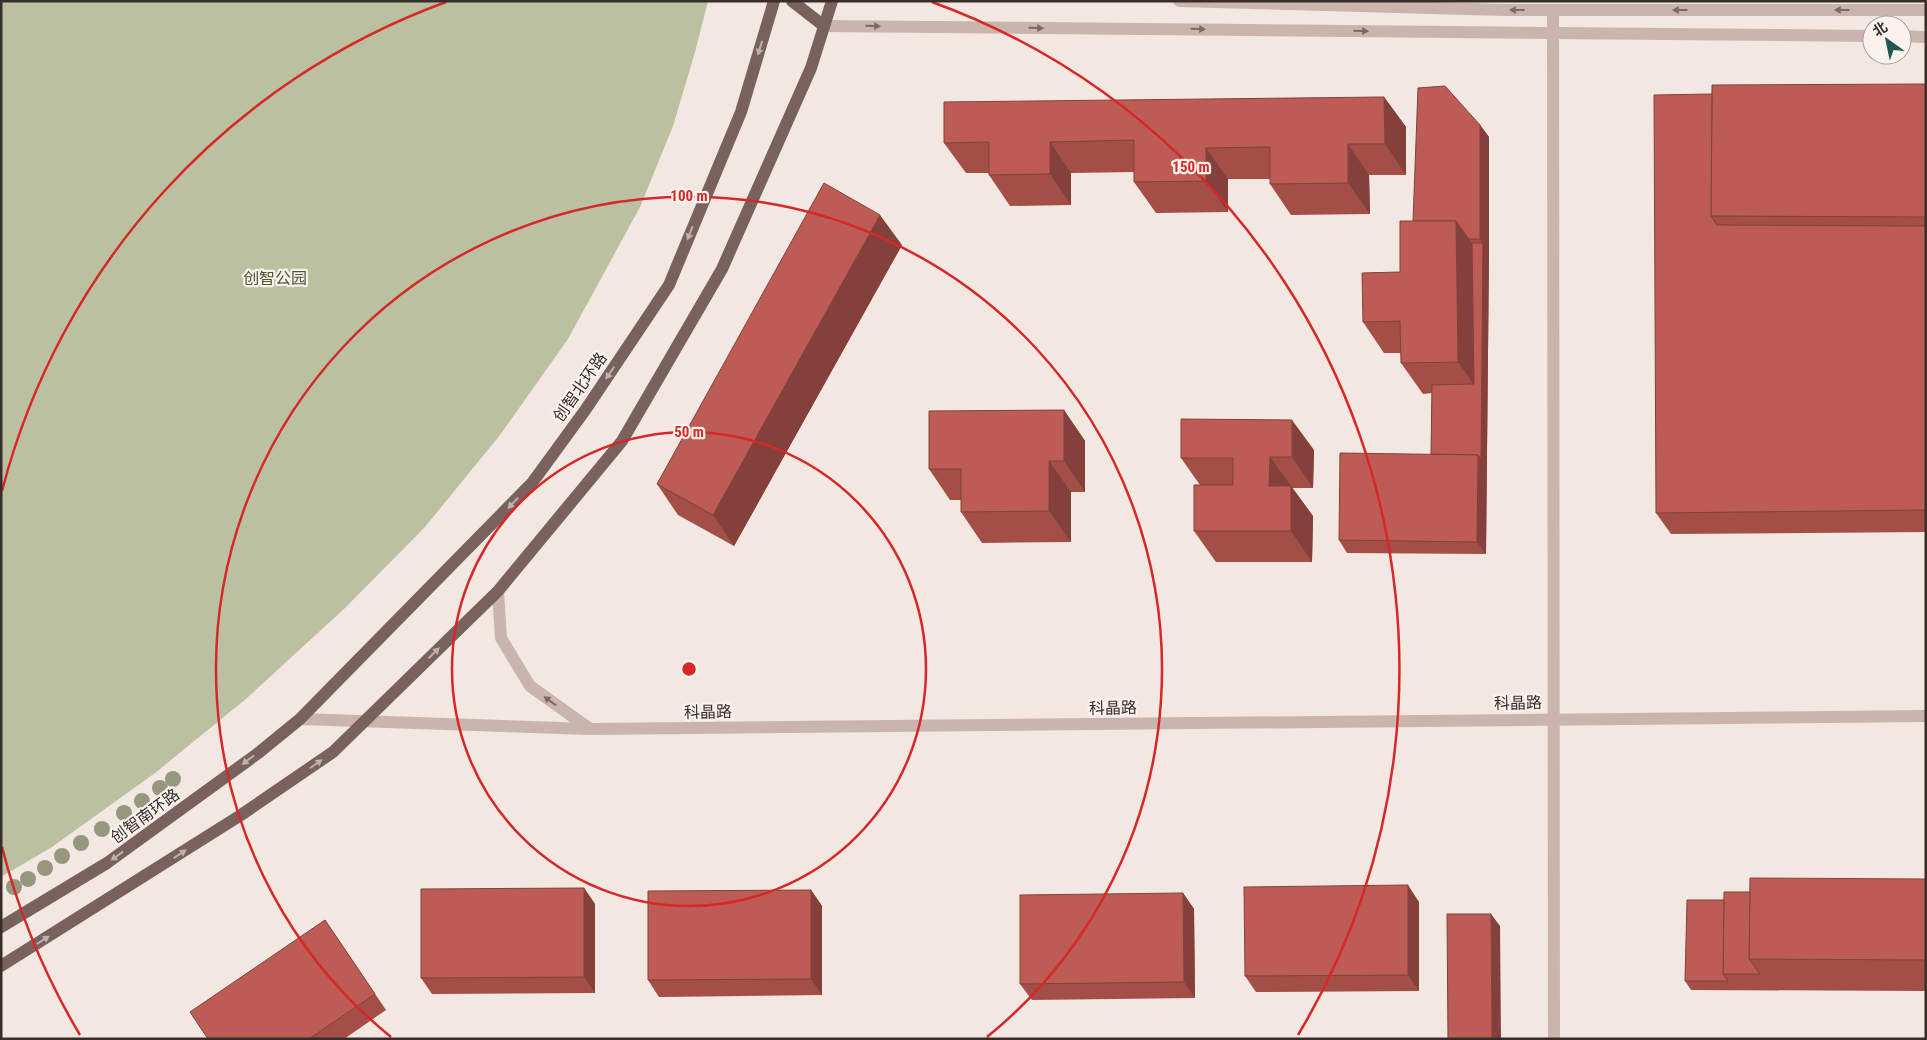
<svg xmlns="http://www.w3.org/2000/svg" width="1927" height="1040" viewBox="0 0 1927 1040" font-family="'Roboto Condensed','Noto Sans SC',sans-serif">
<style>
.green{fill:#bbc0a1}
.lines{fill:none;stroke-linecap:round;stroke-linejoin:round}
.minor{stroke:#c9b5ad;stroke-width:12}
.major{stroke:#79625e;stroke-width:12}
.tree{fill:#979780}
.wall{fill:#a34f48}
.shaded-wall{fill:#84403b}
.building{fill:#bd5c54;stroke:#84403b}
.oneway{fill:#796a66}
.oneway2{fill:#bfb1ad}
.ring{fill:none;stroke:#d62828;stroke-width:2.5}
.labels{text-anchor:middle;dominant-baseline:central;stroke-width:4.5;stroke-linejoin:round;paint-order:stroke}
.park-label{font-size:16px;fill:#4d5531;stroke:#f9f2ed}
.street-label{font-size:16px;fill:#382d2b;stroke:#f9f2ed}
.centre{fill:#d62828;stroke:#f9f2ed;stroke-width:2.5}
.ring-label{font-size:15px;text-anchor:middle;font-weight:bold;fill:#d62828;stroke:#f9f2ed;stroke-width:4.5;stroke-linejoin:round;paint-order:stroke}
</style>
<rect width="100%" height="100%" fill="#f2e7e1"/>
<!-- green -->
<path class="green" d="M 1,1 L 708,1 L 695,52 L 673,126 L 640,207 L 568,339 L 500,435 L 425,527 L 345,608 L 247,698 L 155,773 L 52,847 L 1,877 Z"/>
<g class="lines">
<!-- minor -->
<g class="minor">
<path d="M 1179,1 L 1504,10 L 1926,10"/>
<path d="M 1553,10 L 1554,1039"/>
<path d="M 824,26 L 1872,36"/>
<path d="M 1902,36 L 1926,37"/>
<path d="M 498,591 L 501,638 L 530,686 L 590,729"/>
<path d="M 300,719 L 590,729 L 1926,716"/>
</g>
<!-- major -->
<g class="major">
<path d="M 792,1 L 824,26"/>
<path d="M 1,927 L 107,863 L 257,754 L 300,719 L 532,483 L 586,409 L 669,285 L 741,112 L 774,1"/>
<path d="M 1,966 L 241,815 L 333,752 L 498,591 L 622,441 L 722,269 L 811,68 L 832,1"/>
</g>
</g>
<!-- trees -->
<g class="tree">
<circle cx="173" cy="779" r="8"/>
<circle cx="160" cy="788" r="8"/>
<circle cx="142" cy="801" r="8"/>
<circle cx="124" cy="813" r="8"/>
<circle cx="102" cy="829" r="8"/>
<circle cx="81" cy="843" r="8"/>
<circle cx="62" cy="856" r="8"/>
<circle cx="45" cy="868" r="8"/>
<circle cx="28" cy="879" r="8"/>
<circle cx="14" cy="887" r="8"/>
</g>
<!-- wall -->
<g class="wall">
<path d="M 1926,84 L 1926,532 L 1671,534 L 1656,513 L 1712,94 Z"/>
<path d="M 1384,97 L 1406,127 L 1406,175 L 1369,175 L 1370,214 L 1291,215 L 1270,184 L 1270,179 L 1228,179 L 1228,212 L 1156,213 L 1134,182 L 1134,172 L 1071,173 L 1071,205 L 1010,206 L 989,175 L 989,173 L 966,173 L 944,143 Z"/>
<path d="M 1480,125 L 1489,137 L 1489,252 L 1486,554 L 1347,553 L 1339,540 L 1431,454 L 1432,393 L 1423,394 L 1401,363 L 1401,353 L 1384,353 L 1363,322 L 1400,272 L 1413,221 Z"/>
<path d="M 902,245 L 734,546 L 678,515 L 657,484 Z"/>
<path d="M 1064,410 L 1085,441 L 1085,492 L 1071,492 L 1071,542 L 982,543 L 961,512 L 961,500 L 950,500 L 929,469 Z"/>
<path d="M 1314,450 L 1313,488 L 1292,488 L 1313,516 L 1312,562 L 1216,562 L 1194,531 L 1200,485 L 1181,458 Z"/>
<path d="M 1926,879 L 1926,991 L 1691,990 L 1685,981 L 1724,900 L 1750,892 Z"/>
<path d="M 584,888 L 595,904 L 595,993 L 432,994 L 421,978 Z"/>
<path d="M 811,890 L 822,906 L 822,995 L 659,997 L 648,980 Z"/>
<path d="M 1183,893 L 1194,909 L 1195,998 L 1032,1000 L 1020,984 Z"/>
<path d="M 1419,902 L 1419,991 L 1256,992 L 1245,976 Z"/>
<path d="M 325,920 L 386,1010 L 344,1039 L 208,1039 Z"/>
</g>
<!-- shaded-wall -->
<g class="shaded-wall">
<path d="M 1384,97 L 1406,127 L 1406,175 L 1385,144 Z"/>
<path d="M 1480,125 L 1489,137 L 1489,252 L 1486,554 L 1477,542 L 1483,243 L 1480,239 Z"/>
<path d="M 1050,142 L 1071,173 L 1071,205 L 1050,174 Z"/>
<path d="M 1348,144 L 1369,175 L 1370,214 L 1348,183 Z"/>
<path d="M 1206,148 L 1228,179 L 1228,212 L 1206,181 Z"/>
<path d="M 880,215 L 902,245 L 734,546 L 713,515 Z"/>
<path d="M 1456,221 L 1478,251 L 1480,393 L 1458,362 Z"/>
<path d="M 1064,410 L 1085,441 L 1085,492 L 1064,461 Z"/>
<path d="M 1292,420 L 1314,450 L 1313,488 L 1292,457 Z"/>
<path d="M 1270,457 L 1313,516 L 1312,562 L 1291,531 L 1269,486 Z"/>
<path d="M 1049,461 L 1071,492 L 1071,542 L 1049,511 Z"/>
<path d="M 1408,885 L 1419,902 L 1419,991 L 1408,975 Z"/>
<path d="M 584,888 L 595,904 L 595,993 L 584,977 Z"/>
<path d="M 811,890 L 822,906 L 822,995 L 811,979 Z"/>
<path d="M 1183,893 L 1194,909 L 1195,998 L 1184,982 Z"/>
<path d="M 1491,914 L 1500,926 L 1501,1039 L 1492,1039 Z"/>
</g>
<!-- building -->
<g class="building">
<path d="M 1926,84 L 1926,217 L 1711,216 L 1712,85 Z"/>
<path d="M 1445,86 L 1480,125 L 1480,239 L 1469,239 L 1456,221 L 1413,221 L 1418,88 Z"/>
<path d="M 1712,94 L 1711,216 L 1717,225 L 1926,226 L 1926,510 L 1656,513 L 1654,95 Z"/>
<path d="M 1384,97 L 1385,144 L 1348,144 L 1348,183 L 1270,184 L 1270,147 L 1206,148 L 1206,181 L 1134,182 L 1134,140 L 1050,142 L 1050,174 L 989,175 L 989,142 L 944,143 L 944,102 Z"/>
<path d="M 824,183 L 880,215 L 713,515 L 657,484 Z"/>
<path d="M 1400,221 L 1456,221 L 1458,362 L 1401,363 L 1400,321 L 1363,322 L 1362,273 L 1400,272 Z"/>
<path d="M 1472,243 L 1483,243 L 1481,459 L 1478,455 L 1431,454 L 1432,385 L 1474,384 Z"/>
<path d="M 1064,410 L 1064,461 L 1049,461 L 1049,511 L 961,512 L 961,469 L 929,469 L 929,411 Z"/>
<path d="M 1181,419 L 1292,420 L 1292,457 L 1270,457 L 1269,486 L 1291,486 L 1291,531 L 1194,531 L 1194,485 L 1233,485 L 1233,458 L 1181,458 Z"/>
<path d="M 1340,453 L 1478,455 L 1477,542 L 1339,540 Z"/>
<path d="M 1750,878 L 1926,879 L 1926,960 L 1749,959 Z"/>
<path d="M 1408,885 L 1408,975 L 1245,976 L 1244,887 Z"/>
<path d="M 584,888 L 584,977 L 421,978 L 421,889 Z"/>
<path d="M 811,890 L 811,979 L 648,980 L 648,891 Z"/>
<path d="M 1724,892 L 1750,892 L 1749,959 L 1760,974 L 1723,974 Z"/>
<path d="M 1183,893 L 1184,982 L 1020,984 L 1020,895 Z"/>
<path d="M 1687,900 L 1724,900 L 1723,974 L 1728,981 L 1685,981 Z"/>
<path d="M 1447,914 L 1491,914 L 1492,1039 L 1448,1039 Z"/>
<path d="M 325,920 L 375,994 L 309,1039 L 208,1039 L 190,1012 Z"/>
</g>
<!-- one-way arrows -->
<defs><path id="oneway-solid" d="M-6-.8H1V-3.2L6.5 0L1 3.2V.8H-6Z" transform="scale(1.25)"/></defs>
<g class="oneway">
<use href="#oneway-solid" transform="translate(1517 10) rotate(-180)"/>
<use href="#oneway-solid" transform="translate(1680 10) rotate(180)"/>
<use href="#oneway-solid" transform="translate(1842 10) rotate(180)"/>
<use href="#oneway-solid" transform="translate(873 26) rotate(1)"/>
<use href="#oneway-solid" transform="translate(1036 28) rotate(1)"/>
<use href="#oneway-solid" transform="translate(1198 29) rotate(1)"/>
<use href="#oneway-solid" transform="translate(1361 31) rotate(1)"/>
<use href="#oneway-solid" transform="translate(550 701) rotate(-144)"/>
</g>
<g class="oneway2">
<use href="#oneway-solid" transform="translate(760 48) rotate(107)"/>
<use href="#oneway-solid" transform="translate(690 233) rotate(112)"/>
<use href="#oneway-solid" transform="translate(610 373) rotate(124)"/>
<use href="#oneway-solid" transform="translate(513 503) rotate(134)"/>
<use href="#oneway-solid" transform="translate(434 653) rotate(-44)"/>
<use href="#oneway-solid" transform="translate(248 760) rotate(143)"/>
<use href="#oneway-solid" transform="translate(316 764) rotate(-35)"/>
<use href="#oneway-solid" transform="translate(180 854) rotate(-33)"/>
<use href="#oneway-solid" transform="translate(117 856) rotate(144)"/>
<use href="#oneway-solid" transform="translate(43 940) rotate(-32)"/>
</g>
<!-- distance rings -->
<g class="ring">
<circle cx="689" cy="669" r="237"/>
<path d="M391 1037A473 473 0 1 1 987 1037"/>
<path d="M80 1035A710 710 0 0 1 2 847M2 491A710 710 0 0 1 446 2M932 2A710 710 0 0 1 1298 1035"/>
</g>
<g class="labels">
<!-- park labels -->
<g class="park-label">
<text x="275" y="278">创智公园</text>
</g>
<!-- street labels -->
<g class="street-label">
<text transform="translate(580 387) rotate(-55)">创智北环路</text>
<text transform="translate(1518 703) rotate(-1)">科晶路</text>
<text transform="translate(1113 708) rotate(-1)">科晶路</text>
<text transform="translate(708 712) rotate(-1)">科晶路</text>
<text transform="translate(145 816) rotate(-36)">创智南环路</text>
</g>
</g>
<circle cx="689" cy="669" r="8" class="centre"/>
<g class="ring-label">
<text x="1191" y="172">150 m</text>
<text x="689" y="201">100 m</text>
<text x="689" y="437">50 m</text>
</g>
<!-- border -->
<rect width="1927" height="1040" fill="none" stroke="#382d2b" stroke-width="5"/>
<!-- north arrow -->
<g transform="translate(1887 40) rotate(327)"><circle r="24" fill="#f9f2ed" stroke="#aca39f"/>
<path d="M0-4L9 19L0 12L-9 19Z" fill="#245752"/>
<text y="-8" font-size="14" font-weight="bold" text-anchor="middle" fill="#382d2b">北</text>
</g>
</svg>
